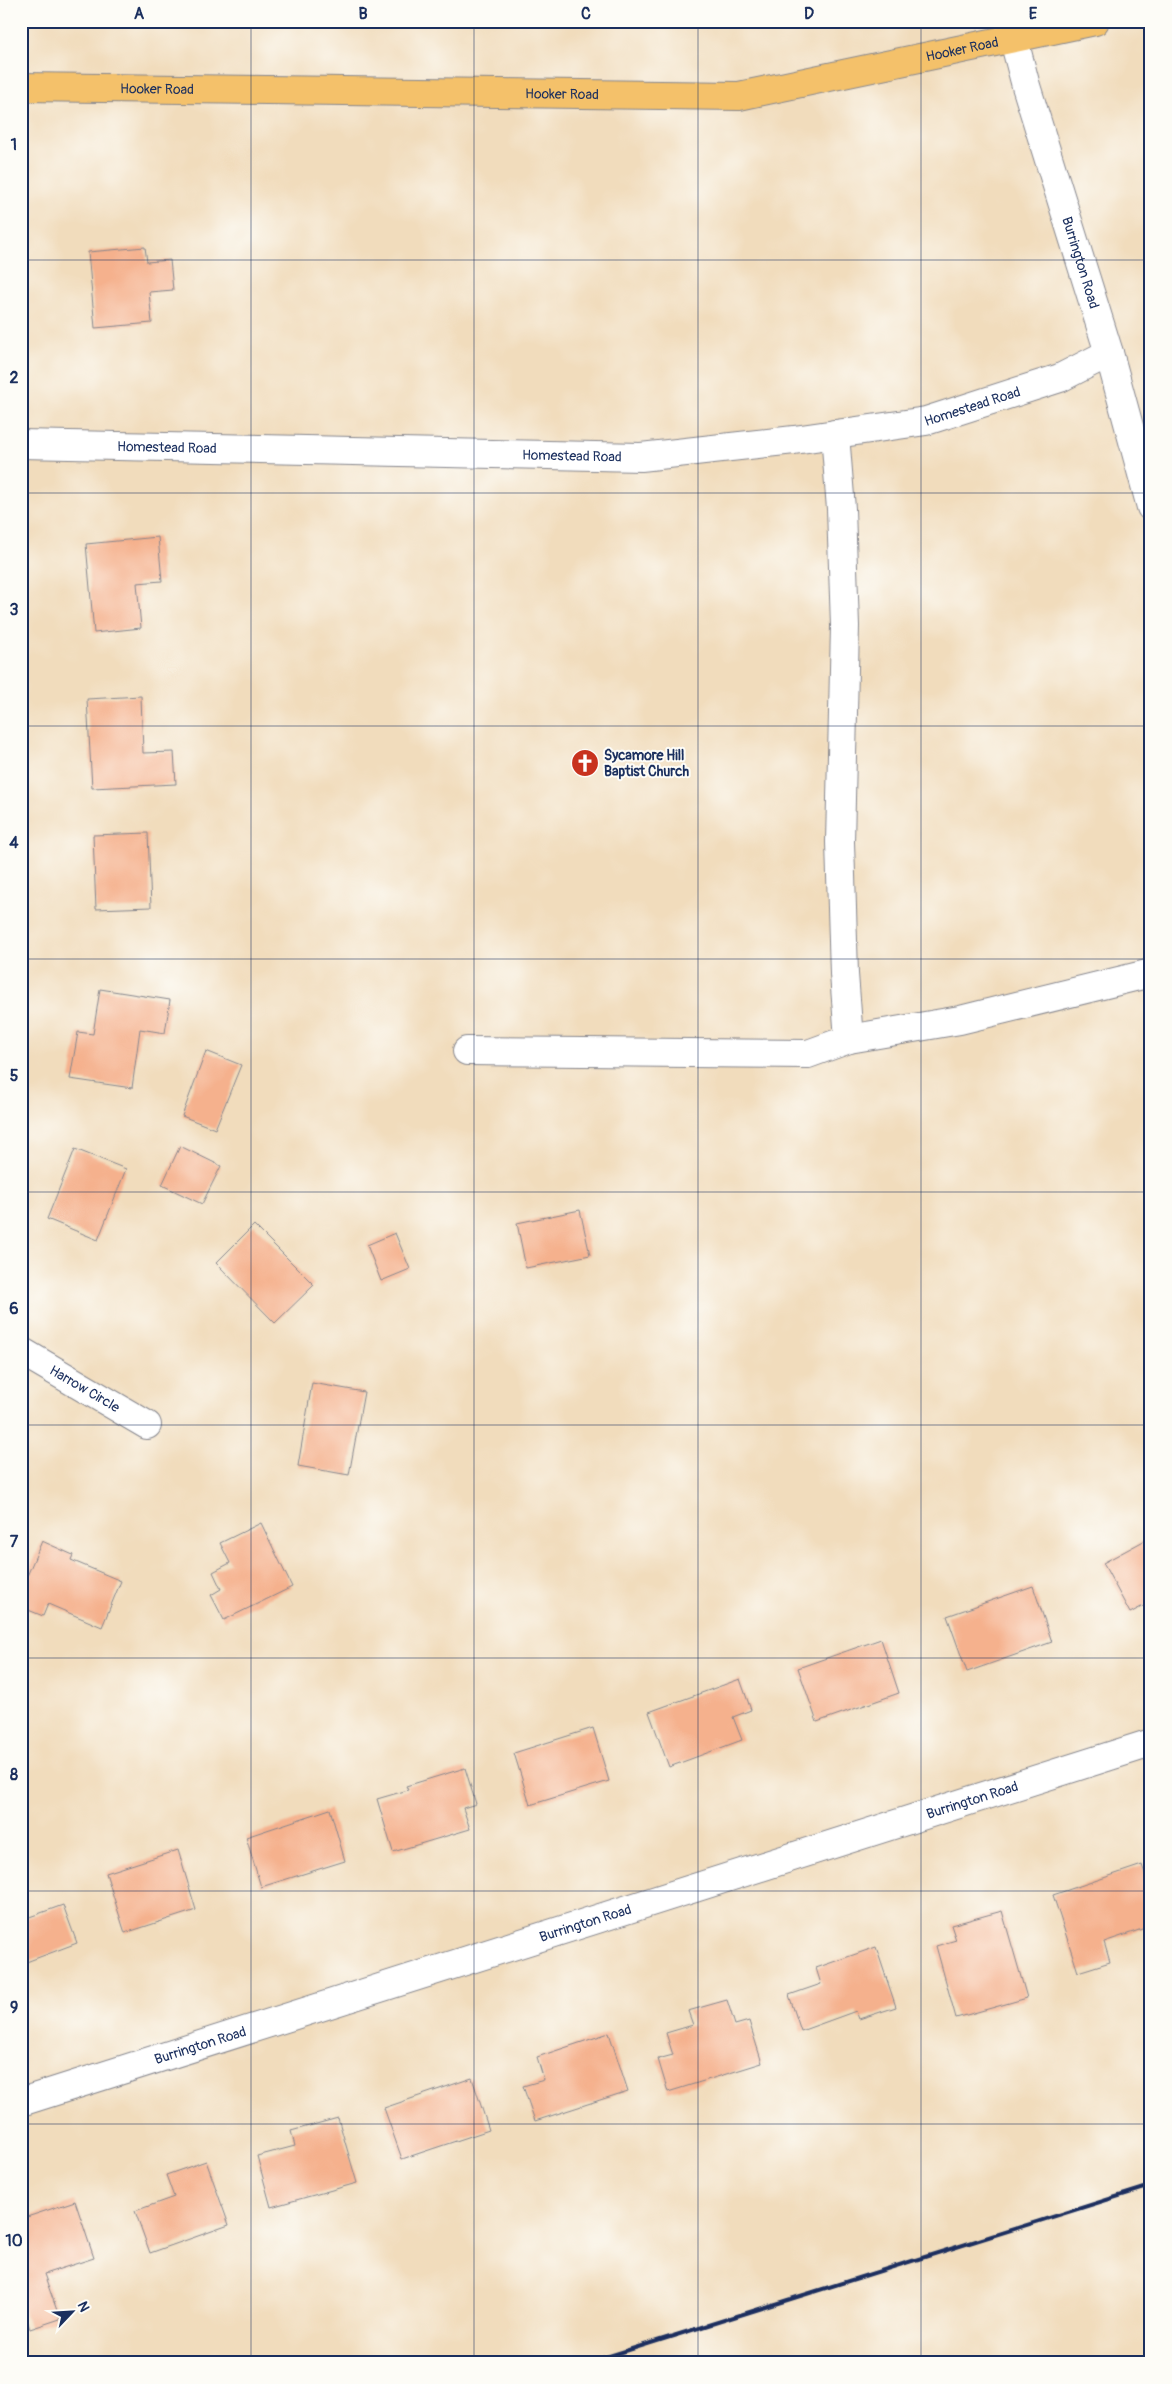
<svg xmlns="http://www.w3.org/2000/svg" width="1172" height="2384" viewBox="0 0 1172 2384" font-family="Pangolin,sans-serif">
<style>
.building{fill:#f5b18d}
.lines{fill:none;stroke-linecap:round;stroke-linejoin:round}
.minor-casing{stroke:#86868d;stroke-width:30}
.major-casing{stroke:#86868d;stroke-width:30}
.minor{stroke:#fff;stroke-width:28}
.major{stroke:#f4c16a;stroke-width:28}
.rail{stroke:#1b2f5e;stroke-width:4}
.grid{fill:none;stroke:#1b2f5e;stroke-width:1;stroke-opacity:0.55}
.labels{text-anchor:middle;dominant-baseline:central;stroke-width:4;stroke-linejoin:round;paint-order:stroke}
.street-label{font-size:14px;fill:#1b2f5e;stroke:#fdfcf7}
.poi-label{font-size:14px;font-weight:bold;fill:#1b2f5e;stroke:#fdfcf7;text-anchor:start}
.neatline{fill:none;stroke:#1b2f5e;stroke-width:2}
.grid-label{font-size:16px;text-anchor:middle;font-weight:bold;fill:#1b2f5e}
</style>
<rect width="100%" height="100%" fill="#fdfcf7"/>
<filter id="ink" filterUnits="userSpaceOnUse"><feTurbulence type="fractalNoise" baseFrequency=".02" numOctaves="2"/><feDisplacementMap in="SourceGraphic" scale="10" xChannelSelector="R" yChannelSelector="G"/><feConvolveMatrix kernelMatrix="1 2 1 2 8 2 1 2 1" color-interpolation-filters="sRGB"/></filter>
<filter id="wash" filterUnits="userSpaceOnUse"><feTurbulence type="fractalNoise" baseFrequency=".0096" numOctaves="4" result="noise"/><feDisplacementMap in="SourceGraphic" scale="20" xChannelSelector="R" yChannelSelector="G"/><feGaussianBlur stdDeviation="1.12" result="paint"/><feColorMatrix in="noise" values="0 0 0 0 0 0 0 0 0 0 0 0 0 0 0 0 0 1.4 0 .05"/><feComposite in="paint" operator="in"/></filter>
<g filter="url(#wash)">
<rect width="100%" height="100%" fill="#f1dcbc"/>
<g id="blocks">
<!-- building -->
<g class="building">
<path d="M 145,247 L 147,262 L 170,260 L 173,290 L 149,292 L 152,323 L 95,328 L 88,252 Z"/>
<path d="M 158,537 L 162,581 L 137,583 L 141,628 L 94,633 L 86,544 Z"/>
<path d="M 141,696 L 143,753 L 174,752 L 176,784 L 92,788 L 87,699 Z"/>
<path d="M 148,833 L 151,907 L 96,909 L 93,835 Z"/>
<path d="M 100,989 L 170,1000 L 165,1033 L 140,1029 L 132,1088 L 70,1079 L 78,1032 L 93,1034 Z"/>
<path d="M 206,1051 L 241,1065 L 215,1129 L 182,1116 Z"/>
<path d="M 180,1146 L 221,1166 L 202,1204 L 162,1185 Z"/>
<path d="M 75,1149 L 126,1169 L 98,1240 L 47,1219 Z"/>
<path d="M 580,1210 L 590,1255 L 526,1268 L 517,1223 Z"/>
<path d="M 254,1225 L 314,1285 L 275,1323 L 216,1263 Z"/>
<path d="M 395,1233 L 410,1269 L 381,1281 L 367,1245 Z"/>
<path d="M 312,1383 L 364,1392 L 349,1475 L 298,1466 Z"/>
<path d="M 261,1523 L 292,1587 L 224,1620 L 211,1595 L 221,1589 L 213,1572 L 230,1563 L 220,1543 Z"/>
<path d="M 1151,1537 L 1151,1602 L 1130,1613 L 1103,1563 Z"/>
<path d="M 42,1541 L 73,1555 L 71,1560 L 121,1581 L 102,1627 L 48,1604 L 43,1616 L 21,1607 L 21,1590 Z"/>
<path d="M 1033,1586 L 1052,1642 L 967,1672 L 947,1616 Z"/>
<path d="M 881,1639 L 899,1693 L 817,1722 L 798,1668 Z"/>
<path d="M 740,1679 L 751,1710 L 733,1717 L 742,1740 L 669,1767 L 649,1712 Z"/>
<path d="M 593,1728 L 609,1781 L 530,1805 L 514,1753 Z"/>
<path d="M 465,1768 L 476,1804 L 463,1808 L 470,1829 L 393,1852 L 377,1799 L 408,1790 L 406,1786 Z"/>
<path d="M 330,1809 L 345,1861 L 261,1887 L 246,1837 Z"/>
<path d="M 178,1850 L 196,1910 L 125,1933 L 106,1873 Z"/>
<path d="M 1142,1865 L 1151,1891 L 1151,1926 L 1104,1942 L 1110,1962 L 1078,1972 L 1053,1895 Z"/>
<path d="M 63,1905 L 77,1943 L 21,1964 L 21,1920 Z"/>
<path d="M 1002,1911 L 1027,1998 L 956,2018 L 936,1946 L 956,1940 L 951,1925 Z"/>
<path d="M 876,1947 L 896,2007 L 859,2019 L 856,2011 L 801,2031 L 789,1995 L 821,1984 L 816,1968 Z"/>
<path d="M 727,2000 L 735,2025 L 749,2021 L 762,2063 L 668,2092 L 658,2059 L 673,2055 L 666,2033 L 693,2025 L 688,2011 Z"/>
<path d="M 609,2033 L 628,2091 L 535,2121 L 523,2086 L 544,2080 L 537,2057 Z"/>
<path d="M 472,2078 L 489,2130 L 402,2159 L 384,2108 Z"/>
<path d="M 338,2118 L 357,2183 L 271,2207 L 257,2156 L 295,2146 L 291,2131 Z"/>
<path d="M 206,2161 L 229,2225 L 150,2253 L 135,2211 L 174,2197 L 166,2175 Z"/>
<path d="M 75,2201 L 94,2258 L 44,2274 L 60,2319 L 30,2329 L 21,2302 L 21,2219 Z"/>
</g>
</g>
</g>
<g filter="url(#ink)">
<use href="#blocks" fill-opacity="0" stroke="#86868d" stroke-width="1"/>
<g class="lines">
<!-- minor casing -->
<g class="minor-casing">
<g id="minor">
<path id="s1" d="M 1009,21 L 1026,86 L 1109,353 L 1151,507"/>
<path d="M 835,434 L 841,509 L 845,626 L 840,842 L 844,974 L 849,1039"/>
<path id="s2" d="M 21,444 L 641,457 L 794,440 L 926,421 L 1060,378 L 1109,353"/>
<path d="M 467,1051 L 808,1054 L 849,1039 L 960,1020 L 1151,973"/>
<path id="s3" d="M 21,1351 L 147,1425"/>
<path id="s4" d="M 21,2102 L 1151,1743"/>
</g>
</g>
<!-- major casing -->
<g class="major-casing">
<g id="major">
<path id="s5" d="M 21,87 L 739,96 L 1095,21"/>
</g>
</g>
<!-- minor -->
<use href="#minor" class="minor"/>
<!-- major -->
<use href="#major" class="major"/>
<!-- rail -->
<path class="rail" d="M 587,2363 L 1151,2186"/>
</g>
</g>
<!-- grid -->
<path class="grid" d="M 251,21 L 251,2363M 474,21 L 474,2363M 698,21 L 698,2363M 921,21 L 921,2363M 21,260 L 1151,260M 21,493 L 1151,493M 21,726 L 1151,726M 21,959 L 1151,959M 21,1192 L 1151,1192M 21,1425 L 1151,1425M 21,1658 L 1151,1658M 21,1891 L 1151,1891M 21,2124 L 1151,2124"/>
<!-- icons -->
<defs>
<g id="church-disc" transform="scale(1.4375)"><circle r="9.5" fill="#c8321e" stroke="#fdfcf7"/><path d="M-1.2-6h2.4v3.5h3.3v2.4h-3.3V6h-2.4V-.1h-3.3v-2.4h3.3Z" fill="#fff"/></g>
</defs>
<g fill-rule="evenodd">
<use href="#church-disc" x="585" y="763"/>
</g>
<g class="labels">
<!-- street labels -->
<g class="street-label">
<text stroke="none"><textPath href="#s5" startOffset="946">Hooker Road</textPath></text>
<text stroke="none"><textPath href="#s5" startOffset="136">Hooker Road</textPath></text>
<text stroke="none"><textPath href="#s5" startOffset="541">Hooker Road</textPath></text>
<text stroke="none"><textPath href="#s1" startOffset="252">Burrington Road</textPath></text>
<text stroke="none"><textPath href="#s2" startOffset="956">Homestead Road</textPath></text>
<text stroke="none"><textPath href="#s2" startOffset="146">Homestead Road</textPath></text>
<text stroke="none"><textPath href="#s2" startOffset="551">Homestead Road</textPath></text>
<text stroke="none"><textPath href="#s3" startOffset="74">Harrow Circle</textPath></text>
<text stroke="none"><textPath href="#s4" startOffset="998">Burrington Road</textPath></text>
<text stroke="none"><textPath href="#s4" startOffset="592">Burrington Road</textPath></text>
<text stroke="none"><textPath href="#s4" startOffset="188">Burrington Road</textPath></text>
</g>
<!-- poi labels -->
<g class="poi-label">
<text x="604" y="755">Sycamore Hill<tspan x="604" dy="16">Baptist Church</tspan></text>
</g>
</g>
<!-- margin -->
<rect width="1172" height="2384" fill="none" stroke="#fdfcf7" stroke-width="55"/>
<!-- north arrow -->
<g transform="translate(72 2312) rotate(65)" stroke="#fdfcf7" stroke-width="4" paint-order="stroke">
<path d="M0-4L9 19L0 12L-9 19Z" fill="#1b2f5e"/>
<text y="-8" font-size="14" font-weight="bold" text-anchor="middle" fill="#1b2f5e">N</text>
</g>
<rect x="28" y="28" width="1116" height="2328" class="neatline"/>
<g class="grid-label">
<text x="139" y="19">A</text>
<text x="363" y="19">B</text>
<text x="586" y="19">C</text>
<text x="809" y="19">D</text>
<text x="1033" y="19">E</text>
<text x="14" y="150">1</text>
<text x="14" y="383">2</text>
<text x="14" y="615">3</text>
<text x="14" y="848">4</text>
<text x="14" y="1081">5</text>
<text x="14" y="1314">6</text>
<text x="14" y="1547">7</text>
<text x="14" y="1780">8</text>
<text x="14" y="2013">9</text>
<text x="14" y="2246">10</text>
</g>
</svg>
